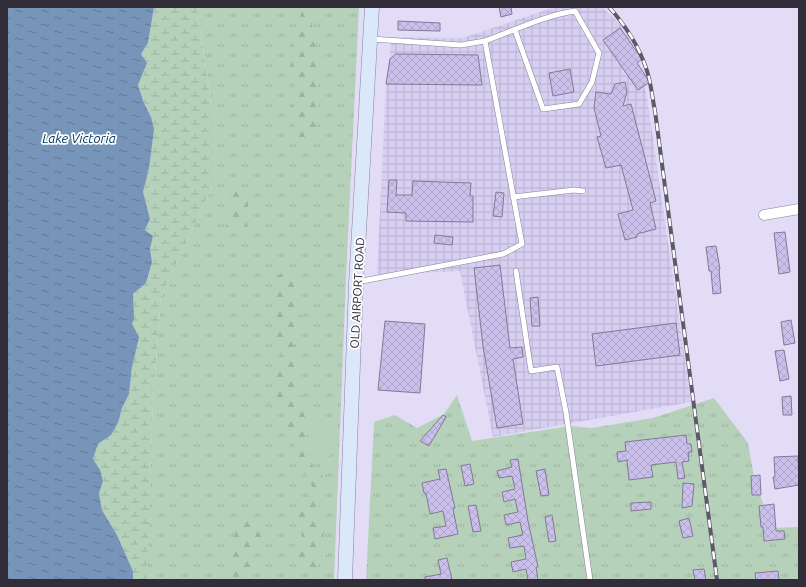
<svg xmlns="http://www.w3.org/2000/svg" width="806" height="587" viewBox="0 0 806 587" font-family="Ubuntu,sans-serif">
<style>
.industrial{fill:url(#industrial-grid)}
.grass{fill:url(#grass-tufts)}
.forest{fill:url(#forest-firs)}
.wetland{fill:url(#wetland-marsh)}
.pitch{fill:#b6d1ba}
.water{fill:url(#water-ripples)}
.building{fill:url(#building-cross-hatch);stroke:#807a93}
.lines{fill:none;stroke-linecap:round;stroke-linejoin:round}
.lane-casing{stroke:#88829b;stroke-width:6}
.street-casing{stroke:#88829b;stroke-width:11}
.secondary-casing{stroke:#88829b;stroke-width:15}
.lane{stroke:#fff;stroke-width:5}
.street{stroke:#fff;stroke-width:10}
.secondary{stroke:#dbe8fa;stroke-width:14}
.rail-casing{stroke:#5d5968;stroke-width:4}
.rail{stroke:#fff;stroke-width:2.5;stroke-dasharray:8;stroke-linecap:butt}
.labels{text-anchor:middle;dominant-baseline:central;stroke-width:3.5;stroke-linejoin:round;paint-order:stroke}
.street-label{font-size:12px;fill:#312e39;stroke:#fff}
.water-label{font-size:13px;font-style:italic;fill:#043663;stroke:#fff}
</style>
<defs>
<pattern id="industrial-grid" width="8" height="8" patternUnits="userSpaceOnUse"><rect width="8" height="8" fill="#d7cff1"/><path d="M0 4h8M4 0v8" fill="none" stroke="#b9b2cf"/></pattern>
<pattern id="grass-tufts" width="24" height="20" patternUnits="userSpaceOnUse"><rect width="24" height="20" fill="#b6d1ba"/><path d="M3 7l-1-3M5 7V3M7 7l1-3M15 17l-1-3M17 17v-4M19 17l1-3" fill="none" stroke="#9db4a1"/></pattern>
<pattern id="forest-firs" width="22" height="20" patternUnits="userSpaceOnUse"><rect width="22" height="20" fill="#b6d1ba"/><path d="M5 1l3.5 6h-7zM16 11l3.5 6h-7z" fill="#9db4a1"/></pattern>
<pattern id="wetland-marsh" width="20" height="14" patternUnits="userSpaceOnUse"><rect width="20" height="14" fill="#b6d1ba"/><path d="M1 5h8M5 5V1M11 12h8M15 12V8" fill="none" stroke="#9db4a1"/></pattern>
<pattern id="water-ripples" width="26" height="14" patternUnits="userSpaceOnUse"><rect width="26" height="14" fill="#7695b8"/><path d="M2 4q2-2 4 0t4 0M15 11q2-2 4 0t4 0" fill="none" stroke="#617a97"/></pattern>
<pattern id="building-cross-hatch" width="8" height="8" patternUnits="userSpaceOnUse"><rect width="8" height="8" fill="#cbc0ec"/><path d="M0 0l8 8M0 8l8-8" fill="none" stroke="#afa5cb"/></pattern>
</defs>
<rect width="100%" height="100%" fill="#e2dcf7"/>
<!-- industrial -->
<path class="industrial" d="M 555,7 L 602,7 L 626,30 L 637,54 L 647,97 L 691,402 L 493,437 L 460,271 L 377,275 L 386,84 L 392,37 L 463,38 Z"/>
<!-- grass -->
<g class="grass">
<path d="M 197,7 L 359,7 L 346,278 L 334,580 L 146,580 L 153,396 L 161,296 L 212,187 L 212,111 Z"/>
<path d="M 457,395 L 472,441 L 570,426 L 592,428 L 653,418 L 714,398 L 748,443 L 755,482 L 772,528 L 799,527 L 799,580 L 366,580 L 374,422 L 395,415 L 417,428 L 444,414 Z"/>
</g>
<!-- forest -->
<g class="forest">
<path d="M 302,7 L 313,7 L 312,26 L 314,43 L 321,56 L 317,94 L 319,120 L 310,143 L 298,140 L 289,111 L 297,94 L 291,64 L 290,51 L 298,32 Z"/>
<path d="M 233,186 L 248,192 L 248,213 L 246,231 L 236,232 L 226,227 L 228,205 Z"/>
<path d="M 285,273 L 293,277 L 300,285 L 296,307 L 303,320 L 305,328 L 296,333 C 295,343 293,351 300,359 L 299,366 L 293,372 L 299,376 L 301,383 L 299,394 L 303,403 L 312,408 C 312,411 313,415 312,418 C 311,422 307,425 307,429 C 303,448 308,464 323,476 L 321,490 L 313,491 L 309,478 L 304,470 L 294,447 L 292,436 L 287,431 L 287,417 L 281,409 L 273,410 L 269,401 L 273,393 L 273,376 L 284,350 L 271,328 L 275,317 L 277,304 L 275,294 L 276,276 Z"/>
<path d="M 316,495 L 320,497 L 320,505 L 314,510 L 313,516 L 315,521 L 322,523 L 324,532 L 321,548 L 322,560 L 310,576 L 301,569 L 300,559 L 293,556 L 293,547 L 302,540 L 301,524 L 299,515 L 299,508 Z"/>
<path d="M 252,517 L 262,522 L 264,530 L 260,546 L 251,560 L 251,570 L 247,580 L 227,580 C 227,568 231,541 236,531 C 239,524 246,520 252,517 Z"/>
</g>
<!-- wetland -->
<path class="wetland" d="M 154,7 L 197,7 L 212,111 L 212,187 L 161,296 L 153,396 L 147,578 L 146,580 L 133,580 L 133,571 L 117,535 L 102,510 L 99,492 L 103,481 L 93,459 L 98,444 L 111,435 L 118,423 L 122,408 L 129,394 L 132,367 L 132,324 L 133,294 L 146,283 L 152,262 L 150,249 L 153,236 L 145,230 L 150,219 L 143,192 L 149,168 L 151,117 L 144,103 L 138,85 L 147,63 L 141,54 L 148,43 Z"/>
<!-- pitch -->
<path class="pitch" d="M 329,421 L 336,429 C 336,439 334,457 323,460 C 308,456 304,433 313,422 Z"/>
<!-- water -->
<path class="water" d="M 7,7 L 154,7 L 148,43 L 141,54 L 147,63 L 138,85 L 144,103 L 151,117 L 154,129 L 149,168 L 143,192 L 150,219 L 145,230 L 153,236 L 150,249 L 152,262 L 146,283 L 133,294 L 134,319 L 132,324 L 139,337 L 132,367 L 129,394 L 122,408 L 118,423 L 111,435 L 98,444 L 93,459 L 100,470 L 103,481 L 99,493 L 102,510 L 117,535 L 133,571 L 133,580 L 7,580 Z"/>
<!-- building -->
<g class="building">
<path d="M 499,7 L 511,7 L 512,14 L 501,17 Z"/>
<path d="M 398,21 L 440,23 L 440,31 L 398,30 Z"/>
<path d="M 620,28 L 642,59 L 637,63 L 650,82 L 638,90 L 603,40 Z"/>
<path d="M 396,54 L 478,55 L 482,85 L 386,84 L 390,59 Z"/>
<path d="M 570,69 L 574,92 L 553,96 L 549,73 Z"/>
<path d="M 625,82 L 627,92 L 623,106 L 631,104 L 656,201 L 650,203 L 656,229 L 637,234 L 637,237 L 625,240 L 618,214 L 633,210 L 621,165 L 606,168 L 597,137 L 601,136 L 594,108 L 596,92 L 611,94 L 615,84 Z"/>
<path d="M 389,180 L 397,180 L 396,195 L 412,195 L 413,181 L 471,183 L 470,196 L 473,196 L 473,222 L 406,221 L 406,213 L 387,212 Z"/>
<path d="M 496,192 L 504,193 L 502,217 L 493,216 Z"/>
<path d="M 785,232 L 790,272 L 779,274 L 774,233 Z"/>
<path d="M 435,235 L 453,237 L 452,245 L 434,243 Z"/>
<path d="M 716,246 L 720,269 L 719,269 L 721,293 L 713,294 L 711,271 L 709,271 L 706,247 Z"/>
<path d="M 500,265 L 510,348 L 522,347 L 523,357 L 513,359 L 523,424 L 497,428 L 483,346 L 474,268 Z"/>
<path d="M 538,297 L 540,326 L 532,326 L 530,298 Z"/>
<path d="M 791,320 L 795,343 L 784,345 L 781,322 Z"/>
<path d="M 385,321 L 425,324 L 420,393 L 378,390 Z"/>
<path d="M 676,323 L 680,355 L 596,366 L 592,334 Z"/>
<path d="M 784,350 L 789,379 L 780,381 L 775,351 Z"/>
<path d="M 791,396 L 792,415 L 783,415 L 782,397 Z"/>
<path d="M 443,415 L 446,417 L 429,446 L 420,441 Z"/>
<path d="M 686,435 L 687,444 L 691,444 L 692,452 L 688,452 L 689,461 L 682,462 L 685,478 L 678,479 L 676,462 L 651,465 L 653,477 L 629,480 L 627,460 L 618,462 L 617,452 L 626,451 L 625,442 Z"/>
<path d="M 798,456 L 799,485 L 775,489 L 773,477 L 775,477 L 774,457 Z"/>
<path d="M 518,459 L 528,521 L 538,567 L 536,567 L 538,580 L 528,580 L 526,569 L 513,572 L 511,562 L 526,559 L 524,546 L 510,548 L 508,538 L 523,535 L 520,522 L 506,525 L 504,515 L 518,512 L 515,499 L 504,502 L 502,492 L 515,489 L 512,476 L 499,478 L 497,471 L 512,467 L 510,460 Z"/>
<path d="M 470,464 L 474,484 L 465,486 L 461,466 Z"/>
<path d="M 446,469 L 455,508 L 453,509 L 458,534 L 435,539 L 433,528 L 446,526 L 443,511 L 430,514 L 426,493 L 424,493 L 422,483 L 440,479 L 438,470 Z"/>
<path d="M 545,469 L 549,495 L 541,496 L 536,471 Z"/>
<path d="M 760,475 L 761,495 L 752,495 L 751,476 Z"/>
<path d="M 683,483 L 694,484 L 692,506 L 682,508 Z"/>
<path d="M 651,502 L 651,509 L 631,511 L 631,503 Z"/>
<path d="M 774,504 L 776,531 L 784,531 L 785,539 L 764,541 L 763,527 L 761,527 L 759,506 Z"/>
<path d="M 476,505 L 481,531 L 473,532 L 468,506 Z"/>
<path d="M 552,515 L 556,541 L 549,542 L 545,517 Z"/>
<path d="M 689,518 L 693,536 L 683,538 L 679,521 Z"/>
<path d="M 447,558 L 452,580 L 425,580 L 425,577 L 441,574 L 438,560 Z"/>
<path d="M 704,569 L 706,580 L 695,580 L 693,570 Z"/>
<path d="M 778,571 L 779,580 L 756,580 L 755,573 Z"/>
</g>
<g class="lines">
<!-- lane casing -->
<g class="lane-casing">
<g id="lane">
<path d="M 371,39 L 461,45 L 485,41"/>
<path d="M 513,197 L 574,190 L 583,191"/>
<path d="M 516,271 L 531,371 L 557,367 L 566,412 L 590,580"/>
<path d="M 357,282 L 503,254 L 522,244 L 485,41 C 513,31 546,15 575,11 L 599,53 L 592,82 L 579,104 L 543,109 L 515,30"/>
</g>
</g>
<!-- street casing -->
<g class="street-casing">
<path id="street" d="M 764,215 L 799,209"/>
</g>
<!-- secondary casing -->
<g class="secondary-casing">
<path id="secondary" d="M 345,580 L 356,283 L 372,7"/>
</g>
<!-- lane -->
<use href="#lane" class="lane"/>
<!-- street -->
<use href="#street" class="street"/>
<!-- secondary -->
<use href="#secondary" class="secondary"/>
<!-- rail casing -->
<g class="rail-casing">
<path id="rail" d="M 609,7 C 625,25 638,44 646,68 C 651,81 652,97 655,111 L 717,580"/>
</g>
<!-- rail -->
<use href="#rail" class="rail"/>
</g>
<g class="labels">
<!-- street labels -->
<g class="street-label">
<text transform="translate(357 293) rotate(-87)">OLD AIRPORT ROAD</text>
</g>
<!-- water labels -->
<g class="water-label">
<text x="79" y="138">Lake Victoria</text>
</g>
</g>
<!-- border -->
<rect width="806" height="587" fill="none" stroke="#312e39" stroke-width="16"/>
</svg>
